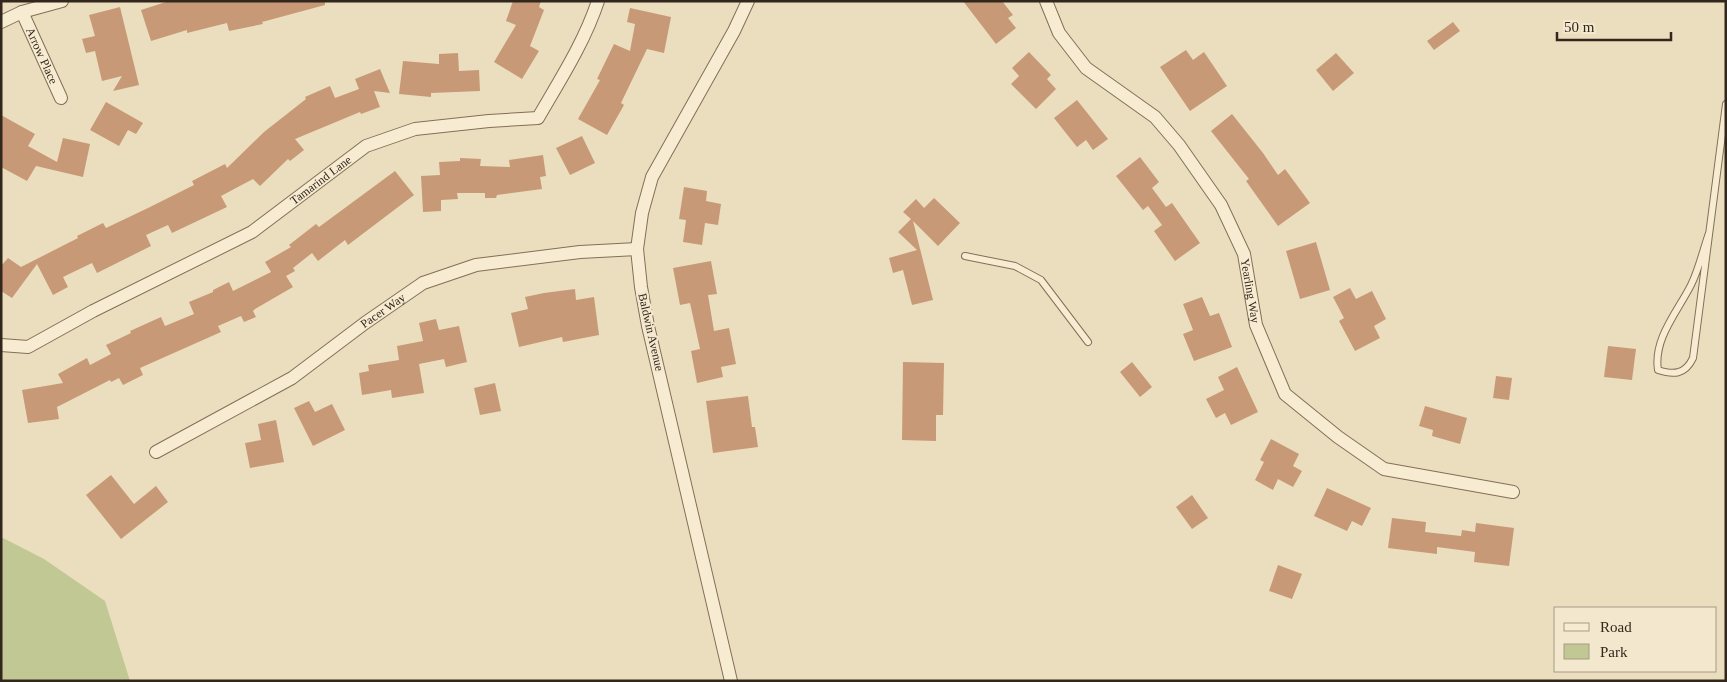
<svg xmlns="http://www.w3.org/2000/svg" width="1727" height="682" viewBox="0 0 1727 682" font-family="'Times New Roman',serif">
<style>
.green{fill:#c1c893}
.building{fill:#c89976}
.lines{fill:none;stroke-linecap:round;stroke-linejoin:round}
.lane-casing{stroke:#826f58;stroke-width:8}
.street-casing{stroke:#826f58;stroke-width:14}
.lane{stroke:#f7ecd1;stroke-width:6}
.street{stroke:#f7ecd1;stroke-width:12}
.labels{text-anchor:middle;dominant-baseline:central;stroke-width:4.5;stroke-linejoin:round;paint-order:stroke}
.street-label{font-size:12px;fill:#32271c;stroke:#f3e8cd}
</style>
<rect width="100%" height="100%" fill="#ebdebe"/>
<!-- green -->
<path class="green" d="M 1,537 L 44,559 L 105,601 L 130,681 L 1,681 Z"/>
<!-- building -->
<g class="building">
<path d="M 169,1 L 325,1 L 325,5 L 262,22 L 263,24 L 229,31 L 227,23 L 187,33 L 187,30 L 151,41 L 141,10 Z"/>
<path d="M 513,1 L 541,1 L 539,7 L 544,10 L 530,46 L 539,51 L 522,79 L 494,62 L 516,25 L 506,21 Z"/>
<path d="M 963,1 L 1002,1 L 1013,15 L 1008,18 L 1016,28 L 996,44 Z"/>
<path d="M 120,7 L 139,85 L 113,91 L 122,76 L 102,81 L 95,51 L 86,53 L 82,39 L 95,36 L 89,15 Z"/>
<path d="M 630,8 L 671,17 L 664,53 L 647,49 L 621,103 L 624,105 L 607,135 L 578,119 L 600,80 L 597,79 L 614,44 L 630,51 L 635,24 L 627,22 Z"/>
<path d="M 1453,22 L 1460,31 L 1434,50 L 1427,41 Z"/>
<path d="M 1186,50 L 1193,60 L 1204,52 L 1227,86 L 1190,111 L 1160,67 Z"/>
<path d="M 1029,52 L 1051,75 L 1047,79 L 1056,89 L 1036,109 L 1011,84 L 1019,76 L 1012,68 Z"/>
<path d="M 458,53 L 459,71 L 479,70 L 480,91 L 431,93 L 431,97 L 399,94 L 403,61 L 439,64 L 439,54 Z"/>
<path d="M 1336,53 L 1354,73 L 1333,91 L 1316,70 Z"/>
<path d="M 380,69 L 390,93 L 374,91 L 380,107 L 361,114 L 360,112 L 295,139 L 304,150 L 290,161 L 288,159 L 260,186 L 253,179 L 221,196 L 227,207 L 172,233 L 168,225 L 146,235 L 151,246 L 97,273 L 92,263 L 63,277 L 68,287 L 53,295 L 37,264 L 12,298 L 1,291 L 1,266 L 8,258 L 21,267 L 78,238 L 77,236 L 103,223 L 106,228 L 148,208 L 194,185 L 192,181 L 225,164 L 227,168 L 264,132 L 306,99 L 305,97 L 330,86 L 335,98 L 359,89 L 355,79 Z"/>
<path d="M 1077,100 L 1108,139 L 1093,150 L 1086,140 L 1077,147 L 1054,118 Z"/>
<path d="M 106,102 L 143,123 L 136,134 L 128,130 L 119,146 L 90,130 Z"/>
<path d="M 1232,114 L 1263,153 L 1278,175 L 1285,169 L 1310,203 L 1278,226 L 1246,181 L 1249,179 L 1211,131 Z"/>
<path d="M 1,115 L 35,134 L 28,146 L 57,162 L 63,138 L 90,144 L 83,177 L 36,166 L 27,181 L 1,167 Z"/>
<path d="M 582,136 L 595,163 L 570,175 L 556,148 Z"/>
<path d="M 543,155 L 546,176 L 540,177 L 542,189 L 497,195 L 496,198 L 485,198 L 485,193 L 457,193 L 458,199 L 441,200 L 441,211 L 423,212 L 421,176 L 440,175 L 439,162 L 460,161 L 460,158 L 481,159 L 480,166 L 510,167 L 509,160 Z"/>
<path d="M 1140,157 L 1159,182 L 1152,188 L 1166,207 L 1172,203 L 1200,243 L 1175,261 L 1154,231 L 1162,225 L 1148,206 L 1143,210 L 1116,176 Z"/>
<path d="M 395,171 L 414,195 L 348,245 L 345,240 L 318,261 L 312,253 L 293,268 L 295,271 L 286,276 L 293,287 L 255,309 L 253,311 L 256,317 L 244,322 L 241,316 L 218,326 L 221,332 L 140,368 L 143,375 L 123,385 L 119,378 L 111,382 L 110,380 L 57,407 L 59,419 L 28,423 L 22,390 L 63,383 L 58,374 L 87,358 L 90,365 L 111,354 L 106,345 L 131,333 L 130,331 L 161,317 L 165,326 L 194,314 L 189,302 L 213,292 L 213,290 L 229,282 L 233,291 L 271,272 L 265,262 L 291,247 L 289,245 L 316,224 L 319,227 Z"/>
<path d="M 684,187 L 707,191 L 706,201 L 721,204 L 718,225 L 705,223 L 702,245 L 683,242 L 686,220 L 679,219 Z"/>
<path d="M 934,198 L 960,223 L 938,246 L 913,221 L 933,300 L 912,305 L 903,270 L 893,273 L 889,258 L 917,250 L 898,232 L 911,219 L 903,212 L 916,199 L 924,208 Z"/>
<path d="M 1316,242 L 1330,290 L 1300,299 L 1286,251 Z"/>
<path d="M 711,261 L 717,294 L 708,295 L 714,331 L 729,328 L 736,364 L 721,367 L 723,377 L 697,383 L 691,351 L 700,349 L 690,303 L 680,305 L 673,268 Z"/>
<path d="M 1350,288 L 1356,299 L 1372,291 L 1386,319 L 1374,326 L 1380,338 L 1355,351 L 1339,321 L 1344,318 L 1333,297 Z"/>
<path d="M 575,289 L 576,300 L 594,297 L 599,335 L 563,342 L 562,337 L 519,347 L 511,313 L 528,309 L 525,297 L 544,293 Z"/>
<path d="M 1202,297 L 1210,316 L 1219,313 L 1232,347 L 1194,361 L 1183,334 L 1193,330 L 1183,304 Z"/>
<path d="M 436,319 L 439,330 L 459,326 L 467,362 L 446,367 L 444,359 L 419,364 L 424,393 L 392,398 L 391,390 L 362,395 L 359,373 L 369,371 L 368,365 L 399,360 L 397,346 L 423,341 L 419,323 Z"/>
<path d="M 1608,346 L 1636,349 L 1632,380 L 1604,377 Z"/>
<path d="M 903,362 L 944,363 L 943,415 L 936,415 L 936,441 L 902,440 Z"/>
<path d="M 1132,362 L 1152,387 L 1140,397 L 1120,372 Z"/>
<path d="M 1237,367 L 1258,412 L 1231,425 L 1225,413 L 1216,418 L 1206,399 L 1224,390 L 1218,377 Z"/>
<path d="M 1496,376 L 1512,378 L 1509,400 L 1493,398 Z"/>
<path d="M 495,383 L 501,411 L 480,415 L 474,388 Z"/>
<path d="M 748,396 L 752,427 L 755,427 L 758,447 L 713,453 L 706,401 Z"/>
<path d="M 309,401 L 315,412 L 332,404 L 345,430 L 313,446 L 294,408 Z"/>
<path d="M 1425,406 L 1467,418 L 1460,444 L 1432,436 L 1433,430 L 1419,426 Z"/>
<path d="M 276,420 L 284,462 L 250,468 L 245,443 L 261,440 L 258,424 Z"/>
<path d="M 1271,439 L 1299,454 L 1293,466 L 1302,471 L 1293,487 L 1278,479 L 1273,490 L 1255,480 L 1264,462 L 1260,460 Z"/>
<path d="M 111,475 L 134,504 L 156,486 L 168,502 L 121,539 L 86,495 Z"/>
<path d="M 1327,488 L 1371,508 L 1362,526 L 1352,521 L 1347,531 L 1314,516 Z"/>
<path d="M 1192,495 L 1208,518 L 1192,529 L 1176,507 Z"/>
<path d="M 1392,518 L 1426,522 L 1425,532 L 1461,536 L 1462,530 L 1475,532 L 1476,523 L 1514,528 L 1509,566 L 1474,562 L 1475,552 L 1437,547 L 1437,554 L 1388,548 Z"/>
<path d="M 1278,565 L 1302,574 L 1292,599 L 1269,591 Z"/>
</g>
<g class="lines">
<!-- lane casing -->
<g class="lane-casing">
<g id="lane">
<path d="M 1709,233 C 1703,250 1699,269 1691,285 C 1678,311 1653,339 1658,370 C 1673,375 1685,375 1693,358 L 1726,104"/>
<path d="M 965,256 L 1015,266 L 1041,280 L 1088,342"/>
</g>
</g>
<!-- street casing -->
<g class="street-casing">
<g id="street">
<path id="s1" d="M 1046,1 L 1059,33 L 1086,68 L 1155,117 L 1179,145 L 1221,205 L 1244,254 L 1256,325 L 1285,394 L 1338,437 L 1384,469 L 1513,492"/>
<path id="s2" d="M 22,12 L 61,98"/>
<path d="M 1,22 L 22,12 L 62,1"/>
<path id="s3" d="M 1,345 L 28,347 L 93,311 L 252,232 L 366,146 L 415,129 L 489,121 L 538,118 C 560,80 584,43 598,1"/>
<path id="s4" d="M 156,452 L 292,378 L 365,323 L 423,283 L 476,265 L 580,252 L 637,249"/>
<path d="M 731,681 L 648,326 L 641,287 L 637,249 L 642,213 L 652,177 L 734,31 L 748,1"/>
</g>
</g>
<!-- lane -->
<use href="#lane" class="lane"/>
<!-- street -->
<use href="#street" class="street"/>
</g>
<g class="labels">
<!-- street labels -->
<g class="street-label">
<text stroke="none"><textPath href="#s2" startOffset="48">Arrow Place</textPath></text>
<text stroke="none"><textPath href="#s3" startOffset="365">Tamarind Lane</textPath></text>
<text stroke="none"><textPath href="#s1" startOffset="365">Yearling Way</textPath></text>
<text stroke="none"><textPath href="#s4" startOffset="268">Pacer Way</textPath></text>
<text transform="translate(651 332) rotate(77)">Baldwin Avenue</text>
</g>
</g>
<!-- border -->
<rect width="1727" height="682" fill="none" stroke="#32271c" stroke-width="5"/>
<!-- legend -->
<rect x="1554" y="607" width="162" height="65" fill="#f3e8cd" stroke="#a69b86"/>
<rect x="1564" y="623" width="25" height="8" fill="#f7ecd1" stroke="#a69b86"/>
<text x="1600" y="632" font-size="15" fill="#32271c">Road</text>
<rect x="1564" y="644" width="25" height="15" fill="#c1c893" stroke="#a69b86"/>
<text x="1600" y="657" font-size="15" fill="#32271c">Park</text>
<!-- scale -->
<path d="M1557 32v8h114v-8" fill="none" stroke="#32271c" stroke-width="2.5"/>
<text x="1564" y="32" font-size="15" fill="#32271c" stroke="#f3e8cd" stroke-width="4" paint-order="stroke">50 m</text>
</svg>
